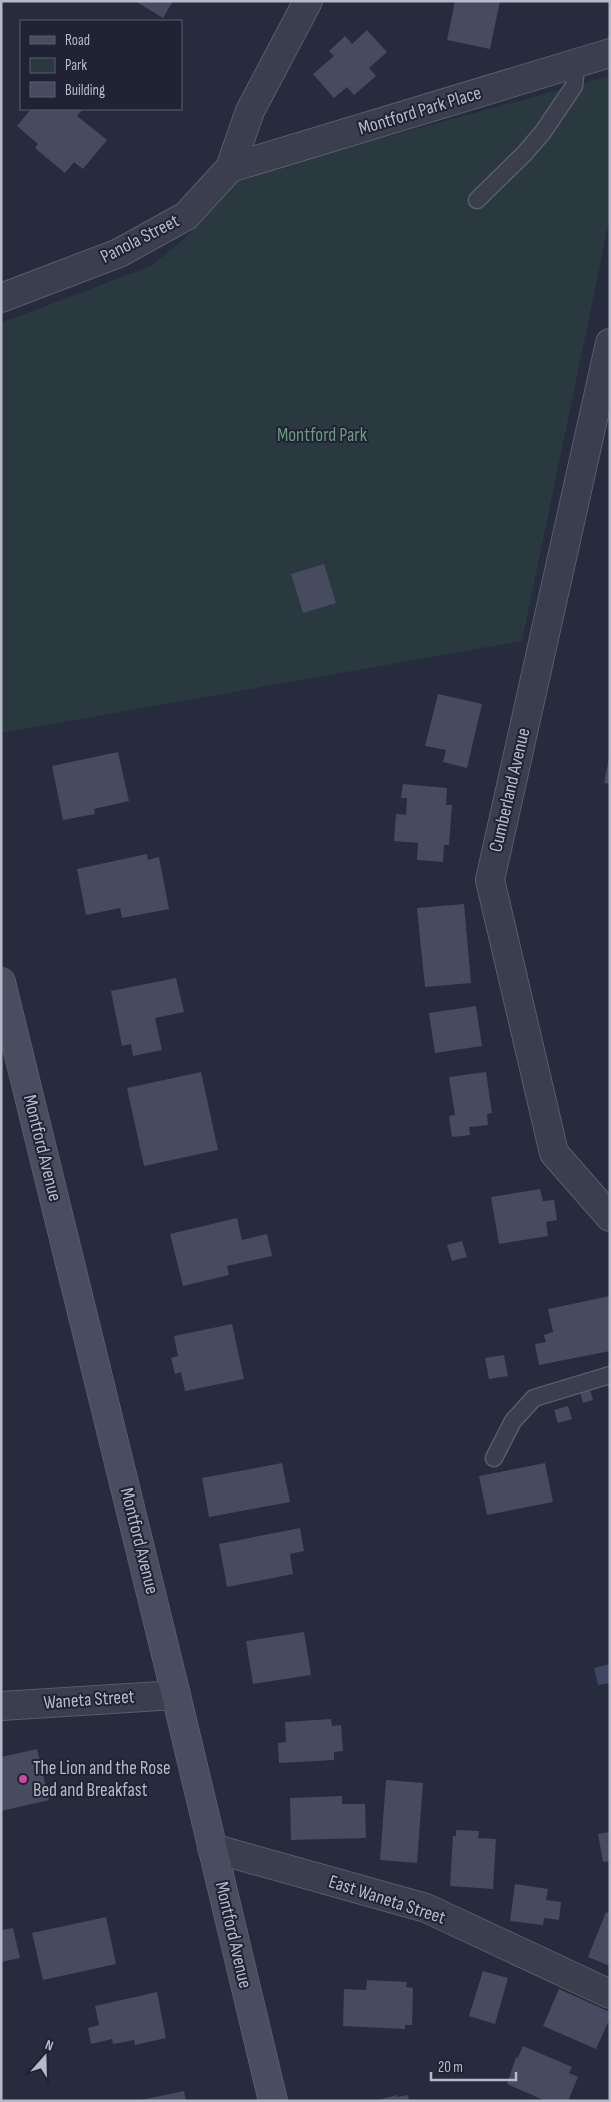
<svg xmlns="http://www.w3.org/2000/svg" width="611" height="2102" viewBox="0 0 611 2102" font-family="'Sofia Sans Condensed',sans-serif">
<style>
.green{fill:#29393f}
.water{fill:#3d4665}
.building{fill:#464b5f}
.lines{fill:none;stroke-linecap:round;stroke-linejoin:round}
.lane-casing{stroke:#585c6b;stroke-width:19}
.street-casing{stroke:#585c6b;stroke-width:30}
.secondary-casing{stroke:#585c6b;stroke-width:30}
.lane{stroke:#3a3e4d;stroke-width:16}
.street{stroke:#3a3e4d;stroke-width:28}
.secondary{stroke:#494d60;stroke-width:28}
.hotel-dot{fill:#d1479c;stroke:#1f2333;stroke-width:2}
.labels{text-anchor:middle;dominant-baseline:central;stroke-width:4;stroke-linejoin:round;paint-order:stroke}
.street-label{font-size:19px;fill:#b6bac8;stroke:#1f2333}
.park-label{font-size:19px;fill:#6f9881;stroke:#1f2333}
.poi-label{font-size:19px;fill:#b6bac8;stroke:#1f2333;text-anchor:start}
</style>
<rect width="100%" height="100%" fill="#262c3d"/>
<!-- green -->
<path class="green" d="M 610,76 L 610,217 L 522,641 L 1,733 L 1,323 L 151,266 L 184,239 L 212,209 L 237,178 Z"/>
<!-- water -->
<path class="water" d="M 610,1664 L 610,1683 L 598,1685 L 594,1668 Z"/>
<!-- building -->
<g class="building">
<path d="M 135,1 L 173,1 L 163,18 Z"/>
<path d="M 455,1 L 500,1 L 490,49 L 447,40 Z"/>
<path d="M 367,30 L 387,52 L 369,68 L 376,76 L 354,95 L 347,87 L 334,98 L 313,74 L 334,56 L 329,51 L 345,36 L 352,44 Z"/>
<path d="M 31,109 L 83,109 L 77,116 L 107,140 L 83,169 L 74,162 L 65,173 L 35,148 L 38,144 L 17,126 Z"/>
<path d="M 324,564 L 336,603 L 303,613 L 291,574 Z"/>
<path d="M 438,694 L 482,704 L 467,768 L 443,762 L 446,750 L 425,746 Z"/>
<path d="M 118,752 L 129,801 L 94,809 L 95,814 L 63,820 L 52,766 Z"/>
<path d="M 609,758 L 610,758 L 610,784 L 604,783 Z"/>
<path d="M 403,784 L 447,788 L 446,805 L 452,805 L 449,845 L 444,845 L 443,862 L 417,860 L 418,843 L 394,841 L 396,814 L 406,815 L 407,798 L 401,798 Z"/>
<path d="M 147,854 L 148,860 L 159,857 L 169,909 L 122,918 L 120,908 L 86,915 L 77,869 Z"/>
<path d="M 464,904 L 471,983 L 425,987 L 417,908 Z"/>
<path d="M 176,978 L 184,1012 L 155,1018 L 162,1050 L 133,1056 L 131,1044 L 122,1046 L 111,991 Z"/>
<path d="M 476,1006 L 482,1046 L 435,1053 L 429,1013 Z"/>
<path d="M 201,1072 L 218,1150 L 144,1166 L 127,1088 Z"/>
<path d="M 486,1072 L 492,1113 L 487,1114 L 488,1125 L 469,1127 L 470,1135 L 452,1137 L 449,1116 L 455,1115 L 449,1077 Z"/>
<path d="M 540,1189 L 543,1201 L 554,1200 L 557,1220 L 546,1222 L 548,1236 L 499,1244 L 491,1197 Z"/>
<path d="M 237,1218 L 242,1240 L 267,1234 L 272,1256 L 227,1266 L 229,1275 L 183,1286 L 170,1234 Z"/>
<path d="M 462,1241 L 467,1257 L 452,1261 L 447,1245 Z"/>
<path d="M 610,1296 L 610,1351 L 539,1365 L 535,1344 L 546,1342 L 544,1335 L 553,1332 L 548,1309 Z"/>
<path d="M 232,1324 L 244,1379 L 185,1391 L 181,1372 L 175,1374 L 171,1358 L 178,1356 L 174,1336 Z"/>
<path d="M 504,1355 L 508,1376 L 489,1379 L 485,1358 Z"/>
<path d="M 590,1390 L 593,1400 L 583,1403 L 580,1392 Z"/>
<path d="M 568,1406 L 572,1419 L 558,1423 L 554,1410 Z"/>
<path d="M 282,1463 L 290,1502 L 209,1517 L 202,1478 Z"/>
<path d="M 545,1463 L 553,1502 L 487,1515 L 479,1476 Z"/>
<path d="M 300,1528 L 304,1551 L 290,1554 L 293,1574 L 227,1587 L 219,1544 Z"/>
<path d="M 304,1632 L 311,1675 L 253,1684 L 246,1641 Z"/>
<path d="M 331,1719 L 332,1726 L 341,1725 L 343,1751 L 334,1752 L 334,1760 L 279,1763 L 278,1743 L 286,1742 L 285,1722 Z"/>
<path d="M 37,1749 L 49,1800 L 1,1811 L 1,1757 Z"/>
<path d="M 386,1780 L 423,1783 L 417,1863 L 380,1860 Z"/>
<path d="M 342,1796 L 342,1804 L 365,1804 L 366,1838 L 291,1840 L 290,1798 Z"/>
<path d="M 456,1830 L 479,1831 L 478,1838 L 496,1839 L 493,1889 L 450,1886 L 453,1836 L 456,1836 Z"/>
<path d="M 610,1832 L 610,1861 L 603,1862 L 598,1834 Z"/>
<path d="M 515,1884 L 548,1889 L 546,1900 L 561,1902 L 559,1920 L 544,1918 L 543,1925 L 510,1921 Z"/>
<path d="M 606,1912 L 610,1914 L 610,1966 L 588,1957 Z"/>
<path d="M 106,1917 L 116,1964 L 43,1980 L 32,1933 Z"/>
<path d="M 13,1928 L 20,1958 L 1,1962 L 1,1930 Z"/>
<path d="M 483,1971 L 508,1978 L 495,2024 L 469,2016 Z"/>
<path d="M 367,1980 L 407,1982 L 406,1987 L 413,1988 L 412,2025 L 405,2025 L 405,2029 L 343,2026 L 344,1989 L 366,1990 Z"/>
<path d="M 559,1989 L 610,2012 L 610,2018 L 596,2049 L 543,2026 Z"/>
<path d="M 157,1992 L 166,2038 L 135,2045 L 134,2040 L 113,2044 L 112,2039 L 91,2044 L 88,2028 L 99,2025 L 95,2006 Z"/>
<path d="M 523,2046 L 572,2067 L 569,2073 L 578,2077 L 568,2101 L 546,2101 L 507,2084 L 516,2057 L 518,2058 Z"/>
<path d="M 184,2091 L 186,2101 L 141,2101 L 141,2100 Z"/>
<path d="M 397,2095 L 397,2097 L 408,2095 L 409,2101 L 375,2101 Z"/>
</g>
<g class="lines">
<!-- lane casing -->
<g class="lane-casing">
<g id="lane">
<path d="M 477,200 L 524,154 L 543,132 L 574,86 L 576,63"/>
<path d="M 494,1458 L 513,1421 L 534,1398 L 610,1375"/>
</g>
</g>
<!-- street casing -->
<g class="street-casing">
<g id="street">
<path d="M 230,168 L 610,53"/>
<path d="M 1,298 L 119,253 L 186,216 L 230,168 L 250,111 L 308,1"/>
<path d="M 610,343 L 490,880 L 554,1153 L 610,1217"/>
<path d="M 1,1706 L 176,1695"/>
<path d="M 212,1848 L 426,1908 L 610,1994"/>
</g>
</g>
<!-- secondary casing -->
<g class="secondary-casing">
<path id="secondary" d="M 1,982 L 176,1695 L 273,2101"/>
</g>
<!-- lane -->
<use href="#lane" class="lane"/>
<!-- street -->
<use href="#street" class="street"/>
<!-- secondary -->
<use href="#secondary" class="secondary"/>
</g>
<!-- markers -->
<circle class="hotel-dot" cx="23" cy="1779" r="5"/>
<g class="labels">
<!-- street labels -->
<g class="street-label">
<text transform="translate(420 111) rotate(-17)">Montford Park Place</text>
<text transform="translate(140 239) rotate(-27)">Panola Street</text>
<text transform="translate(510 790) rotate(-77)">Cumberland Avenue</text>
<text transform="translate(42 1148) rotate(76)">Montford Avenue</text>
<text transform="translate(139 1541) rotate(76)">Montford Avenue</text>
<text transform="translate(89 1700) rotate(-4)">Waneta Street</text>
<text transform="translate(387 1900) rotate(18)">East Waneta Street</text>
<text transform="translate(233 1935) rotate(77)">Montford Avenue</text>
</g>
<!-- park labels -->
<g class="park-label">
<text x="322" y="435">Montford Park</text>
</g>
<!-- poi labels -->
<g class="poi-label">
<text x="33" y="1768">The Lion and the Rose<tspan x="33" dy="22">Bed and Breakfast</tspan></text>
</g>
</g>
<!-- border -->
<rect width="611" height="2102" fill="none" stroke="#b6bac8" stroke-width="5"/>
<!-- legend -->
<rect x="20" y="20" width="162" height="90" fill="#1f2333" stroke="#5b5f6f"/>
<rect x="30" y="36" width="25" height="8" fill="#494d60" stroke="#5b5f6f"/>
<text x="65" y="45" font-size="15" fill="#b6bac8">Road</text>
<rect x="30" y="58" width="25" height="15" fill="#29393f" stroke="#5b5f6f"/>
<text x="65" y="70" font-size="15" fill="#b6bac8">Park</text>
<rect x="30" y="82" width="25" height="15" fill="#464b5f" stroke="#5b5f6f"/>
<text x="65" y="95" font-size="15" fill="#b6bac8">Building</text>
<!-- north arrow -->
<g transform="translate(45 2057) rotate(20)" stroke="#1f2333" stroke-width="4" paint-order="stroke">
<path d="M0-4L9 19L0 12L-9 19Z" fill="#b6bac8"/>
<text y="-8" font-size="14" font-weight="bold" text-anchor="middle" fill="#b6bac8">N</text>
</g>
<!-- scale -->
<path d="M431 2072v8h85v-8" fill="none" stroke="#b6bac8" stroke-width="2.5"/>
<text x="438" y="2072" font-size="15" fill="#b6bac8" stroke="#1f2333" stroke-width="4" paint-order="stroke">20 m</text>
</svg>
